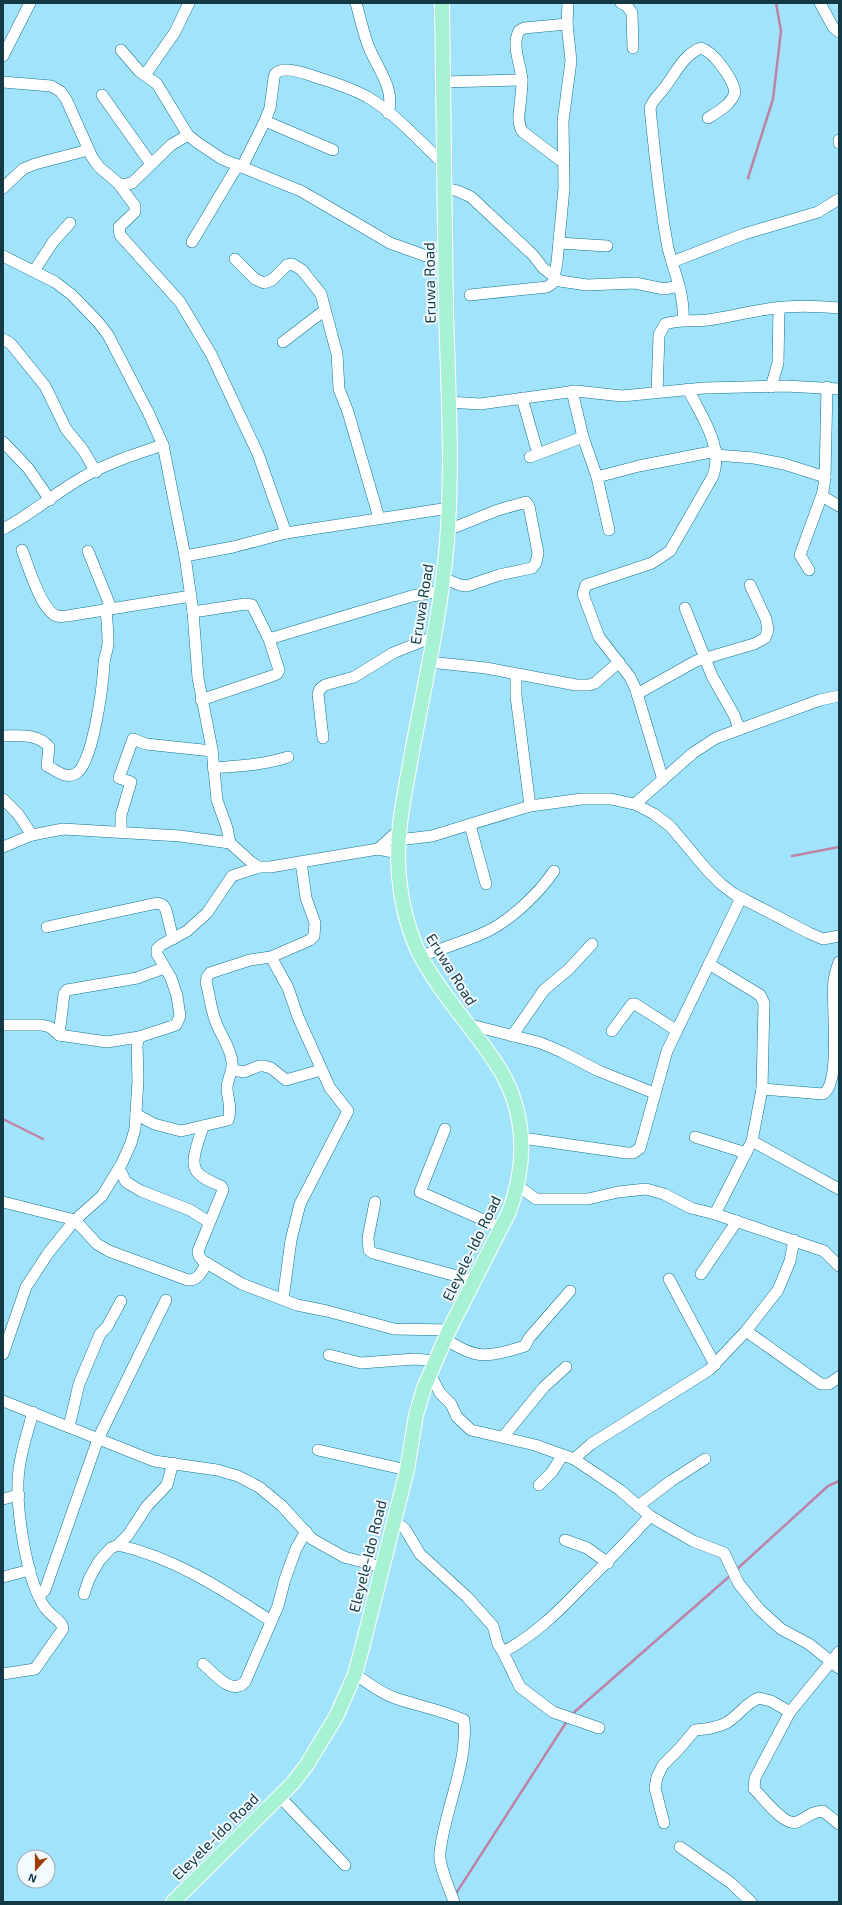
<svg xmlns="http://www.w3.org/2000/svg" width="842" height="1905" viewBox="0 0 842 1905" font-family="'Exo 2',sans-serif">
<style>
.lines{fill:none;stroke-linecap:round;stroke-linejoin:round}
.stream{stroke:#bd83a6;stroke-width:2.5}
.minor-casing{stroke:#127490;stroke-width:12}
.major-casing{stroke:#fff;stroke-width:16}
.minor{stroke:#fff;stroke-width:11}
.major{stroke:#a7f2d2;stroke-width:14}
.labels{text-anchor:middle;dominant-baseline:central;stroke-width:4;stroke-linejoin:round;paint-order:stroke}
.street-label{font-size:15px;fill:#143844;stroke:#f2fafd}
</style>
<rect width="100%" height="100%" fill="#a2e3fc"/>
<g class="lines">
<!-- stream -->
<g class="stream">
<path d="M 748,178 L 773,99 L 781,31 L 776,3"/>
<path d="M 792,856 L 839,847"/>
<path d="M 3,1119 L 43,1139"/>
<path d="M 736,1570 L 828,1486 L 839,1481"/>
<path d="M 571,1715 L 731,1575"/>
<path d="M 455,1895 L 567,1721"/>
</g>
<!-- minor casing -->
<g class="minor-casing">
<g id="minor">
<path d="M 356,3 C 360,17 363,32 368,45 C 376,67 396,88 388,113"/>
<path d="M 621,3 L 627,6 L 632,13 L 633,48"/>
<path d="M 820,3 L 833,27 L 839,32"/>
<path d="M 121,50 L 139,71 L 157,84 L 188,135 L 198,143 L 222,159 L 301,191 L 390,243 L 426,256 L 446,259"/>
<path d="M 3,56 L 30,3"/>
<path d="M 145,75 L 175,32 L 189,3"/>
<path d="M 3,82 L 51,86 L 60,91 L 66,99 L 92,157 L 99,167 L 118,183 L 135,206 L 135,212 L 119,227 L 120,235 L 180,302 L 211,354 L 258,454 L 286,533"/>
<path d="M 444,82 L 522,80"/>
<path d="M 102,95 L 151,164"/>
<path d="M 265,121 L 333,150"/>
<path d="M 839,140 L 839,143"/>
<path d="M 564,163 L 523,132 C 517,125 519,114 520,105 C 521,97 522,88 522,80 C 521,65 511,46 519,31 L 524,28 L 567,24"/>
<path d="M 242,167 L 265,121 L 270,108 L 274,78 L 275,74 C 282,66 301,72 310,75 C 330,82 351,87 369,98 C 397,115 421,143 445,165"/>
<path d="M 118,183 L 122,185 L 132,183 L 171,145 L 188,135"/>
<path d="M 3,188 L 23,169 L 35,164 L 88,150"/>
<path d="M 445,188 L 458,191 L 471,197 L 533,255 L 543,268 L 560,281 L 587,285 L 635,283 L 664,289 L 679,286"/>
<path d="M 192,242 L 238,165"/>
<path d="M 559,243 L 607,246"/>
<path d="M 3,256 L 55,282 L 72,295 L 98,322 L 108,335 L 148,412 L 163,445 L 185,556 L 193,612 L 198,678 L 212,749 L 217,800 L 227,828 L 230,843"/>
<path d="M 235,259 L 255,279 L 264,283 L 272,280 L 287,265 L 292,264 L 302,270 L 321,294 L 337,354 L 339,389 L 348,412 L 379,518"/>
<path d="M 672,262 L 744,234 L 818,212 L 839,199"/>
<path d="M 34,271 L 53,242 L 70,223"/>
<path d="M 470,295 L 547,287 L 553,283 L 557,262 L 564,188 L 563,121 L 571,61 L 567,24 L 568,3"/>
<path d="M 683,320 C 685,295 674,272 668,248 C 659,202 655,154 650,108 C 653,99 660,94 665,87 C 675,74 684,54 701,48 C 714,52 733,79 735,92 C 732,104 718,112 708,118"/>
<path d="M 3,339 L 11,344 L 45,386 L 66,429 L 83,450 L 96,472"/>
<path d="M 283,342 L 325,310"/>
<path d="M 771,387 L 778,363 L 779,308"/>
<path d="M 572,391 L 583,437 L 597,477 L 609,530"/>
<path d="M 657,392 L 659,335 L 665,324 C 680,319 693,322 708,320 C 730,317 752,311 775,308 C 796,305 817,306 839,308"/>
<path d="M 522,398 L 536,447"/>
<path d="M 448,402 L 480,404 L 576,391 L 622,396 L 704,388 L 786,386 L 839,389"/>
<path d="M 3,442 L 28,468 L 50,500"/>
<path d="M 716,455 L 754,458 L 784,464 L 825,477"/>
<path d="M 530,457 L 583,437"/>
<path d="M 597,477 L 639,466 L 716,451"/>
<path d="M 822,496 L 839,506"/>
<path d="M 3,529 C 30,515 50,497 75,482 C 101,465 133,455 163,445"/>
<path d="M 22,550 C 28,565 41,611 57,616 C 60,617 64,616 67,616 L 191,596"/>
<path d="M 88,551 L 111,608"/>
<path d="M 185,556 L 233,547 L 286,533 L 449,508"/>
<path d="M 809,570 L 800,555 L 823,492 L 825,477 L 827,387"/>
<path d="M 443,578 L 460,585 L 467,586 L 499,575 L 532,568 L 536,563 L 538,553 L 529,506 L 526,502 L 498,510 L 448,530"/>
<path d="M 685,608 L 712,676 L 734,715 L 739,728"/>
<path d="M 193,612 L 245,604 L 252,605 L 269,639 L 279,670 L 277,674 L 272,676 L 201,700"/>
<path d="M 269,639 L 412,596 L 441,591"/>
<path d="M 429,662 L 486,668 L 576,685 L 589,685 L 595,683 L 619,662"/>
<path d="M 516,674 L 516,696 L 530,806"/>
<path d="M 637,694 L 696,661 L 754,644 L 765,638 L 768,630 L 766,619 L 750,585"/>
<path d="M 3,736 C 19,736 38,733 49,747 L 47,766 C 56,770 65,779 75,774 C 93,767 103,683 104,664 C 104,657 108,650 108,643 C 108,632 107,620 106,609"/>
<path d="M 323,738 L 318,694 L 320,689 L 325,685 L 354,677 L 393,653 L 433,637"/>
<path d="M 213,768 C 239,766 263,765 288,757"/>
<path d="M 663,780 L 636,690 L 630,677 L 599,637 L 583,594 L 586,585 L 652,563 L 670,551 L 713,476 C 724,446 701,416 688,389"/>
<path d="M 3,799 L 18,814 L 32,835"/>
<path d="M 635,804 L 693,753 L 716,738 L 820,700 L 839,696"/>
<path d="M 470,825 L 486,884"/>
<path d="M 121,832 L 121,815 L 131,782 L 119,778 L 133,739 L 146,744 L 212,751"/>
<path d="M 398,840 L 432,836 L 530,806 L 582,799 L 611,799 L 629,803 L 635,804 L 654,814 L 670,826 L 707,870 L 721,884 L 734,894 L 809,933 L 823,939 L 839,936"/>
<path d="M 3,847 L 32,835 L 63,829 L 180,836 L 230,843 L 251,862 L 259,867 L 270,867 L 378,849 L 398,853"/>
<path d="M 378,849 L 398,831"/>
<path d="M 47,927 L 157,903 L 163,905 L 166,910 L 173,939"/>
<path d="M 421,956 C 443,948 467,941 488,931 C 512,919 539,893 554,871"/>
<path d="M 271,957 L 288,988 L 298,1017 L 330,1088 L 348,1111 L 300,1204 L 291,1240 L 283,1299"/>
<path d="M 709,964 L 760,995 L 764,1003 L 762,1089 L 752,1141 L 715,1214"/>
<path d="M 467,1024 L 541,1043 L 562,1052 L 599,1071 L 654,1093"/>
<path d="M 3,1025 L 41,1025 L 50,1027 L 59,1035 L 107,1042 L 139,1037 L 176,1025 L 180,1016 L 177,996 L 171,978 L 157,954 L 157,949 L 161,945 L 187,931 L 207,913 L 232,876 L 259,867"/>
<path d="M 612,1031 L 632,1004 L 635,1004 L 676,1030"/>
<path d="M 59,1035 L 64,994 L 67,990 L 137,978 L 164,968"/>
<path d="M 512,1036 L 544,990 L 569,969 L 592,944"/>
<path d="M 233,1070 L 244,1072 L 259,1066 L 264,1066 L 271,1068 L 286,1080 L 321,1070"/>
<path d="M 762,1089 L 823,1094 C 842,1083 831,1003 834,980 C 835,974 837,967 839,962"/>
<path d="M 136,1114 L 154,1124 L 181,1131 L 228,1120 C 232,1109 228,1100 227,1089 C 227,1079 233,1072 232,1062 C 231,1049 222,1037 217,1025 C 211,1012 210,996 206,982 L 207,977 L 210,973 L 250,960 L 271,957 L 310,940 L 314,936 L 315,923 L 306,898 L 301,862"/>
<path d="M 203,1126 C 200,1139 187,1164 199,1174 C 205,1180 214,1183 221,1186 L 223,1190 L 198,1251 L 199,1256 L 203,1261 L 242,1284 L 297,1305 L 327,1311 L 394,1329 L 449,1330"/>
<path d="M 445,1129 L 420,1192 L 502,1228"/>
<path d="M 695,1137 L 746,1153"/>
<path d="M 522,1138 L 627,1153 L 633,1153 L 640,1148 L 667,1051 L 741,898"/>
<path d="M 752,1141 L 839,1189"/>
<path d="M 119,1168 L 126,1182 L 141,1191 L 190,1210 L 209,1222"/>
<path d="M 518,1186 L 536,1199 L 588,1199 L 618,1192 L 646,1189 L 664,1194 L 691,1208 L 715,1214 L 818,1249 L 824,1251 L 839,1266"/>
<path d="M 3,1202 L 75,1220 L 97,1244 L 109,1251 L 188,1280 C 198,1281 202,1271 207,1263"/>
<path d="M 375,1202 L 368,1238 L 369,1250 L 373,1253 L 475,1281"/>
<path d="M 701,1274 L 737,1221"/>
<path d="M 669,1279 L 715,1365"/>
<path d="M 746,1331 L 821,1384 L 829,1384 L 839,1377"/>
<path d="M 444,1338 C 477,1361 488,1357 525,1346 L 529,1338 L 570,1291"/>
<path d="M 3,1354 L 26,1287 L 49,1252 L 75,1220 L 102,1196 L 122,1163 L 131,1143 L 135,1129 L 138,1080 L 137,1045 L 139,1037"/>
<path d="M 329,1355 L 361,1363 L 415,1359 L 435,1361"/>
<path d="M 430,1374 L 440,1393 L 451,1404 L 457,1417 L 471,1430 L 535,1445 L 574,1459 L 620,1490 L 650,1516 L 667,1526 L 693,1541 L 724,1553 L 739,1584 L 759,1609 L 781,1629 L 809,1644 L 839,1668"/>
<path d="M 3,1401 L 154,1461 L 217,1470 L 238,1476 L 259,1487 L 282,1506 L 312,1539 L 344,1557 L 382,1567"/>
<path d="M 69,1427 L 79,1384 L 100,1334 L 107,1327 L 121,1301"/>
<path d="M 503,1437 L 544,1387 L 566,1367"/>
<path d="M 318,1450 L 407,1470"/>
<path d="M 574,1459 L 591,1444 L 709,1370 L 746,1331 L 778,1290 L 790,1261 L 794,1240"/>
<path d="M 539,1485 L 552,1472 L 562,1456"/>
<path d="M 3,1499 L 19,1495"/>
<path d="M 638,1506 L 671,1481 L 705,1459"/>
<path d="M 393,1519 L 405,1529 L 420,1554 L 467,1597 L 493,1626 L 498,1644 L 503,1652 C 533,1636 555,1615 578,1591 C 603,1566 627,1542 650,1516"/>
<path d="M 565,1540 L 587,1548 L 608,1563"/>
<path d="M 118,1545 C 175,1558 222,1589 271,1621"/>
<path d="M 3,1577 L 30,1570"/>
<path d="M 84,1594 L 89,1579 L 99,1561 L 111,1548 L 118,1545 L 128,1535 L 147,1506 L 167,1485 L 173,1463"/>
<path d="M 39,1596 L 45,1590 L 98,1439 L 166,1300"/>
<path d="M 503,1652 L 520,1687 L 553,1712 L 599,1728"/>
<path d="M 203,1664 C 215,1674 231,1696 245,1682 L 278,1606 L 285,1579 L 296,1549 L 306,1531"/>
<path d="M 3,1674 L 35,1669 L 63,1629 L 62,1625 C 56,1617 47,1613 42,1603 C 26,1575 17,1513 18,1481 C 19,1457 27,1435 33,1412"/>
<path d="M 355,1674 C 368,1683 380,1693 395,1698 C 418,1706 442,1710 464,1720 C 468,1765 445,1808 440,1852 C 438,1865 450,1889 454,1902"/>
<path d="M 790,1712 L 839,1652"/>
<path d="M 279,1796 L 345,1865"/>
<path d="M 664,1823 L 655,1788 L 657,1777 L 663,1765 L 679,1749 L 695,1730 C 706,1729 717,1728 726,1723 C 738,1717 745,1703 759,1698 L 771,1701 L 790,1712 L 755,1778 L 754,1789 C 763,1797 784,1827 797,1822 C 808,1817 810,1812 823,1811 L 839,1824"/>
<path d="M 680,1847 L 731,1883 L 751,1902"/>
</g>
</g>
<!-- major casing -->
<g class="major-casing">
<path id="major" d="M 173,1902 L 292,1784 L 306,1766 L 336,1717 L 355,1674 L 361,1652 L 407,1470 L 416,1415 L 424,1388 L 449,1330 L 509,1212 C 528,1161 526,1107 495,1062 C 470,1024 437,990 417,949 C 407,926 401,901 399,876 C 395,834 405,793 412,752 C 425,683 441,612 447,542 C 453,465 448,387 446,310 C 444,208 444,105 442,3"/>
</g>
<!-- minor -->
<use href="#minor" class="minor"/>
<!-- major -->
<use href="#major" class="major"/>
</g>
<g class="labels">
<!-- street labels -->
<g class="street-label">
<text transform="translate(429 283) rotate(-91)">Eruwa Road</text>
<text transform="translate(421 604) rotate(-81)">Eruwa Road</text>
<text transform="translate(452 969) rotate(58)">Eruwa Road</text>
<text transform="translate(471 1248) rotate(-64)">Eleyele-Ido Road</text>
<text transform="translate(367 1556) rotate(-76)">Eleyele-Ido Road</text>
<text transform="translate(215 1836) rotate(-45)">Eleyele-Ido Road</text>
</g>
</g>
<!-- border -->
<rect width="842" height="1905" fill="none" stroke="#143844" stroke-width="8"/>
<!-- north arrow -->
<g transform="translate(36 1869) rotate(201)"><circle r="19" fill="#f2fafd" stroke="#99acb3"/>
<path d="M0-3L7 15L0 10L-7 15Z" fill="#9f3c01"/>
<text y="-6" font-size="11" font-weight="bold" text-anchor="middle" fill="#143844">N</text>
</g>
</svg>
